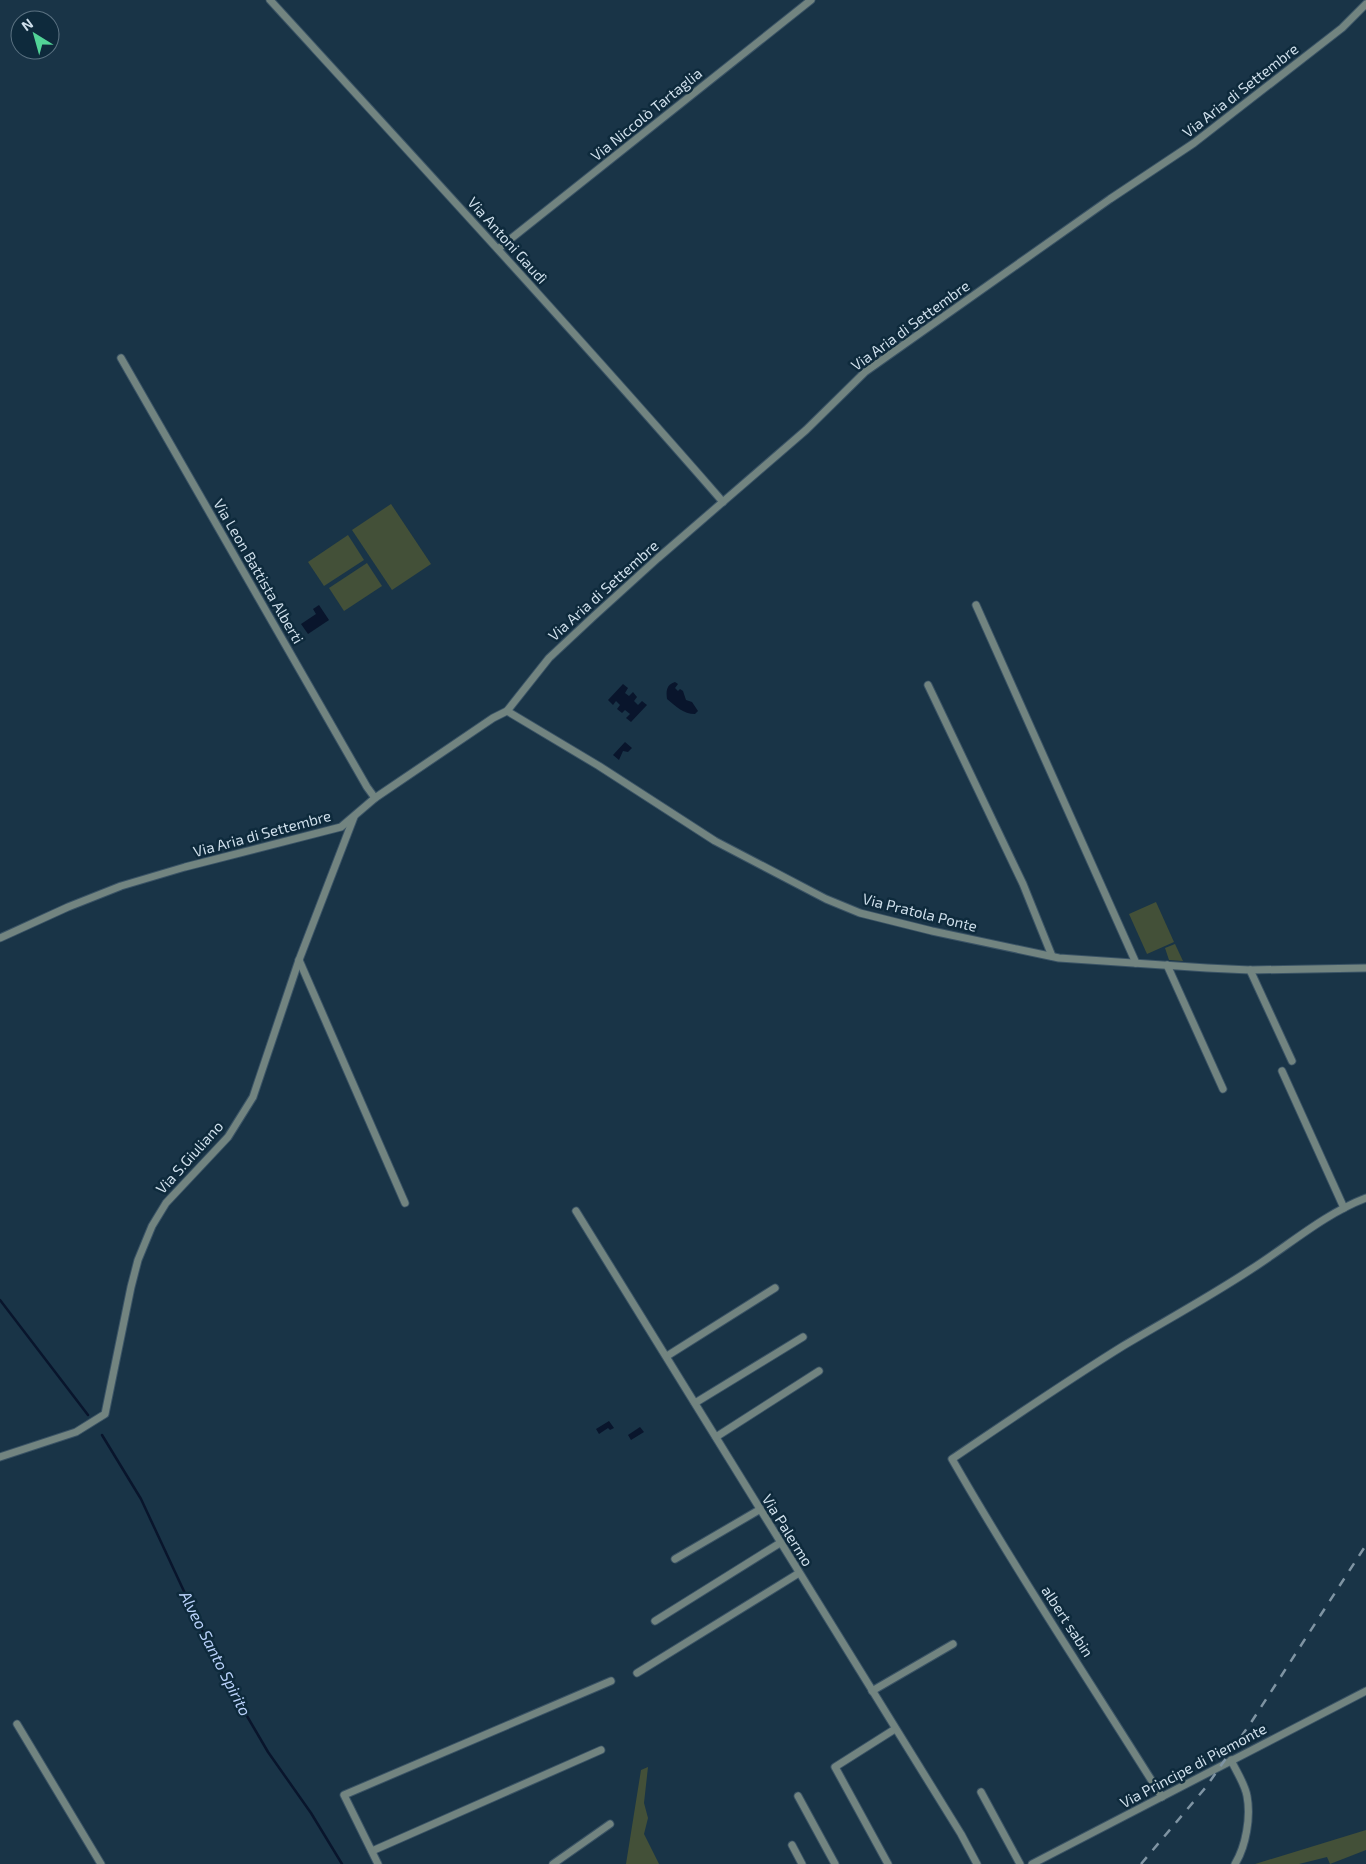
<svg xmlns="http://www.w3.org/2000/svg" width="1366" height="1864" viewBox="0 0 1366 1864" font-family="'Exo 2',sans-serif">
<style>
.green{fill:#435038}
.water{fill:#09152c}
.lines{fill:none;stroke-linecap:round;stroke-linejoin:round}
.stream{stroke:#09152c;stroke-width:2.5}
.street-casing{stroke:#3a5365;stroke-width:9}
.street{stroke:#728480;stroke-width:7}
.rail{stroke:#7f94a3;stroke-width:2.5;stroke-dasharray:9 9;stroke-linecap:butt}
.labels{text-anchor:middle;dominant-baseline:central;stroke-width:5;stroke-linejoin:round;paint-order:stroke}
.street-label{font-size:15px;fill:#cfdfeb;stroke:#0e2a3c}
.water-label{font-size:16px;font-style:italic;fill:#bad2fb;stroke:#0e2a3c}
</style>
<rect width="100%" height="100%" fill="#193447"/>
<!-- green -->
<g class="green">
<path d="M 391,504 L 431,564 L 392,590 L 352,530 Z"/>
<path d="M 348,535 L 364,560 L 324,586 L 308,562 Z"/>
<path d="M 367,563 L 382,586 L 344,611 L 329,588 Z"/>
<path d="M 1156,902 L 1174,942 L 1147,954 L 1129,914 Z"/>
<path d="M 1175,944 L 1183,961 L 1169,960 L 1165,948 Z"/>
<path d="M 648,1767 L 644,1803 L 648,1818 L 644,1834 L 659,1864 L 626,1864 L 641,1770 Z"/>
<path d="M 1366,1830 L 1366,1850 L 1330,1864 L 1327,1857 L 1299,1864 L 1255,1864 Z"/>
</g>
<!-- water -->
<g class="water">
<path d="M 319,605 L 329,620 L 308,634 L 301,624 L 316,614 L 313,609 Z"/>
<path d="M 675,682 L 678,684 L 675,688 L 678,691 L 680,689 L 683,691 L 686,700 L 692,702 L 698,711 L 695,714 C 683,714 677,707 667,699 C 666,691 666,685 675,682 Z"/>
<path d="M 623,684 L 628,688 L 625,693 L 629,696 L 633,692 L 637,697 L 634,701 L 638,705 L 642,701 L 647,705 L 631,722 L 626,718 L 630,714 L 625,710 L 622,713 L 617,709 L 620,705 L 616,701 L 613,705 L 608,700 Z"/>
<path d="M 625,742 L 632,748 L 628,752 L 623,751 L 619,760 L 613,755 Z"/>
<path d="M 609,1421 L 614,1428 L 610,1430 L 608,1428 L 599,1434 L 596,1429 Z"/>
<path d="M 640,1427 L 644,1432 L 631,1440 L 628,1435 Z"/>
</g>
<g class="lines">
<!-- stream -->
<g class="stream">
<path d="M 0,1300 L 88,1415"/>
<path d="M 102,1435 L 141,1499 L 223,1675 L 268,1752 L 311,1813 L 342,1864"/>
</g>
<!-- street casing -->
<g class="street-casing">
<g id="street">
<path d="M 270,0 C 422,166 575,332 723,502"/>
<path d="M 498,249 L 811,0"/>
<path d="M 121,358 L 367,787 L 375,798"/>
<path d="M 976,605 L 1136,963"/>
<path d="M 928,685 L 1023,884 L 1052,956"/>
<path d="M 507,711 L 599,766 L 715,841 L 826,899 L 860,913 L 932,931 L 1059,958 L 1207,968 L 1250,970 L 1366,968"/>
<path d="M 0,938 L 68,907 L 121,886 L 185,867 L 341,827 L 375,798 L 493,718 L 507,711 L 549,658 L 594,616 L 658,558 L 806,430 L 865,372 L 1110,199 L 1194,143 L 1342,28 L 1366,4"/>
<path d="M 299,960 L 405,1203"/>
<path d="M 1167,965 L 1223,1089"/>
<path d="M 1250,970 L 1292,1061"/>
<path d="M 1282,1071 L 1344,1208"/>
<path d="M 576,1211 L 961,1834 L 977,1864"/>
<path d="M 667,1356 L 775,1288"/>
<path d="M 695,1403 L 803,1337"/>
<path d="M 716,1437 L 819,1371"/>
<path d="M 0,1457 L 76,1432 L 105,1414 L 131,1287 L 138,1260 L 152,1226 L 166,1203 L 228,1137 L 253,1097 L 299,960 L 354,817"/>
<path d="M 675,1559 L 759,1510"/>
<path d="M 655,1621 L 780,1543"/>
<path d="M 637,1673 L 799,1573"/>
<path d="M 872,1691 L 953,1644"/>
<path d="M 17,1724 L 101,1864"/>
<path d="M 1231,1760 C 1236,1771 1245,1784 1247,1796 C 1251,1817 1246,1846 1235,1864"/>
<path d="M 981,1792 L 1020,1864"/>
<path d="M 798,1796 L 835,1864"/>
<path d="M 1162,1797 C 1092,1685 1018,1574 952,1459 C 1008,1421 1065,1382 1123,1346 C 1165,1321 1209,1297 1250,1270 C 1288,1246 1324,1214 1366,1198"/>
<path d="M 792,1845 L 802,1864"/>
<path d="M 372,1851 L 601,1750"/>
<path d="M 378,1864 L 344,1795 L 611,1681"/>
<path d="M 553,1864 L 610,1824"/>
<path d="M 888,1864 L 835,1767 L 895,1729"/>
<path d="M 1032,1864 L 1366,1691"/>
</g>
</g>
<!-- street -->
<use href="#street" class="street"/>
<!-- rail -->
<path class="rail" d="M 1141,1864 L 1206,1787 L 1252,1721 L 1366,1545"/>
</g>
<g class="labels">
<!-- street labels -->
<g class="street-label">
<text transform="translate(1240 90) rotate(-38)">Via Aria di Settembre</text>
<text transform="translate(646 114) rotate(-39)">Via Niccolò Tartaglia</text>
<text transform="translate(508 240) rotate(48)">Via Antoni Gaudì</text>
<text transform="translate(910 325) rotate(-36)">Via Aria di Settembre</text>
<text transform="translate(259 571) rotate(60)">Via Leon Battista Alberti</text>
<text transform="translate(603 590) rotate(-42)">Via Aria di Settembre</text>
<text transform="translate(262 833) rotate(-15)">Via Aria di Settembre</text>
<text transform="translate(920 912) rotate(14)">Via Pratola Ponte</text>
<text transform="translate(189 1157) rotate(-48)">Via S.Giuliano</text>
<text transform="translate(788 1530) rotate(58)">Via Palermo</text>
<text transform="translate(1068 1621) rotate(57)">albert sabin</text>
<text transform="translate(1193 1765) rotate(-28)">Via Principe di Piemonte</text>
</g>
<!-- water labels -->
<g class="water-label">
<text transform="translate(216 1653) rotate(63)">Alveo Santo Spirito</text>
</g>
</g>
<!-- north arrow -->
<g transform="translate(35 35) rotate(323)"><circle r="24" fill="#0e2a3c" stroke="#5b7282"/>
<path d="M0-4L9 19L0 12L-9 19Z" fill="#52d397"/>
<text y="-8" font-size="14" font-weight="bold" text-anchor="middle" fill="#cfdfeb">N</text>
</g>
</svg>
